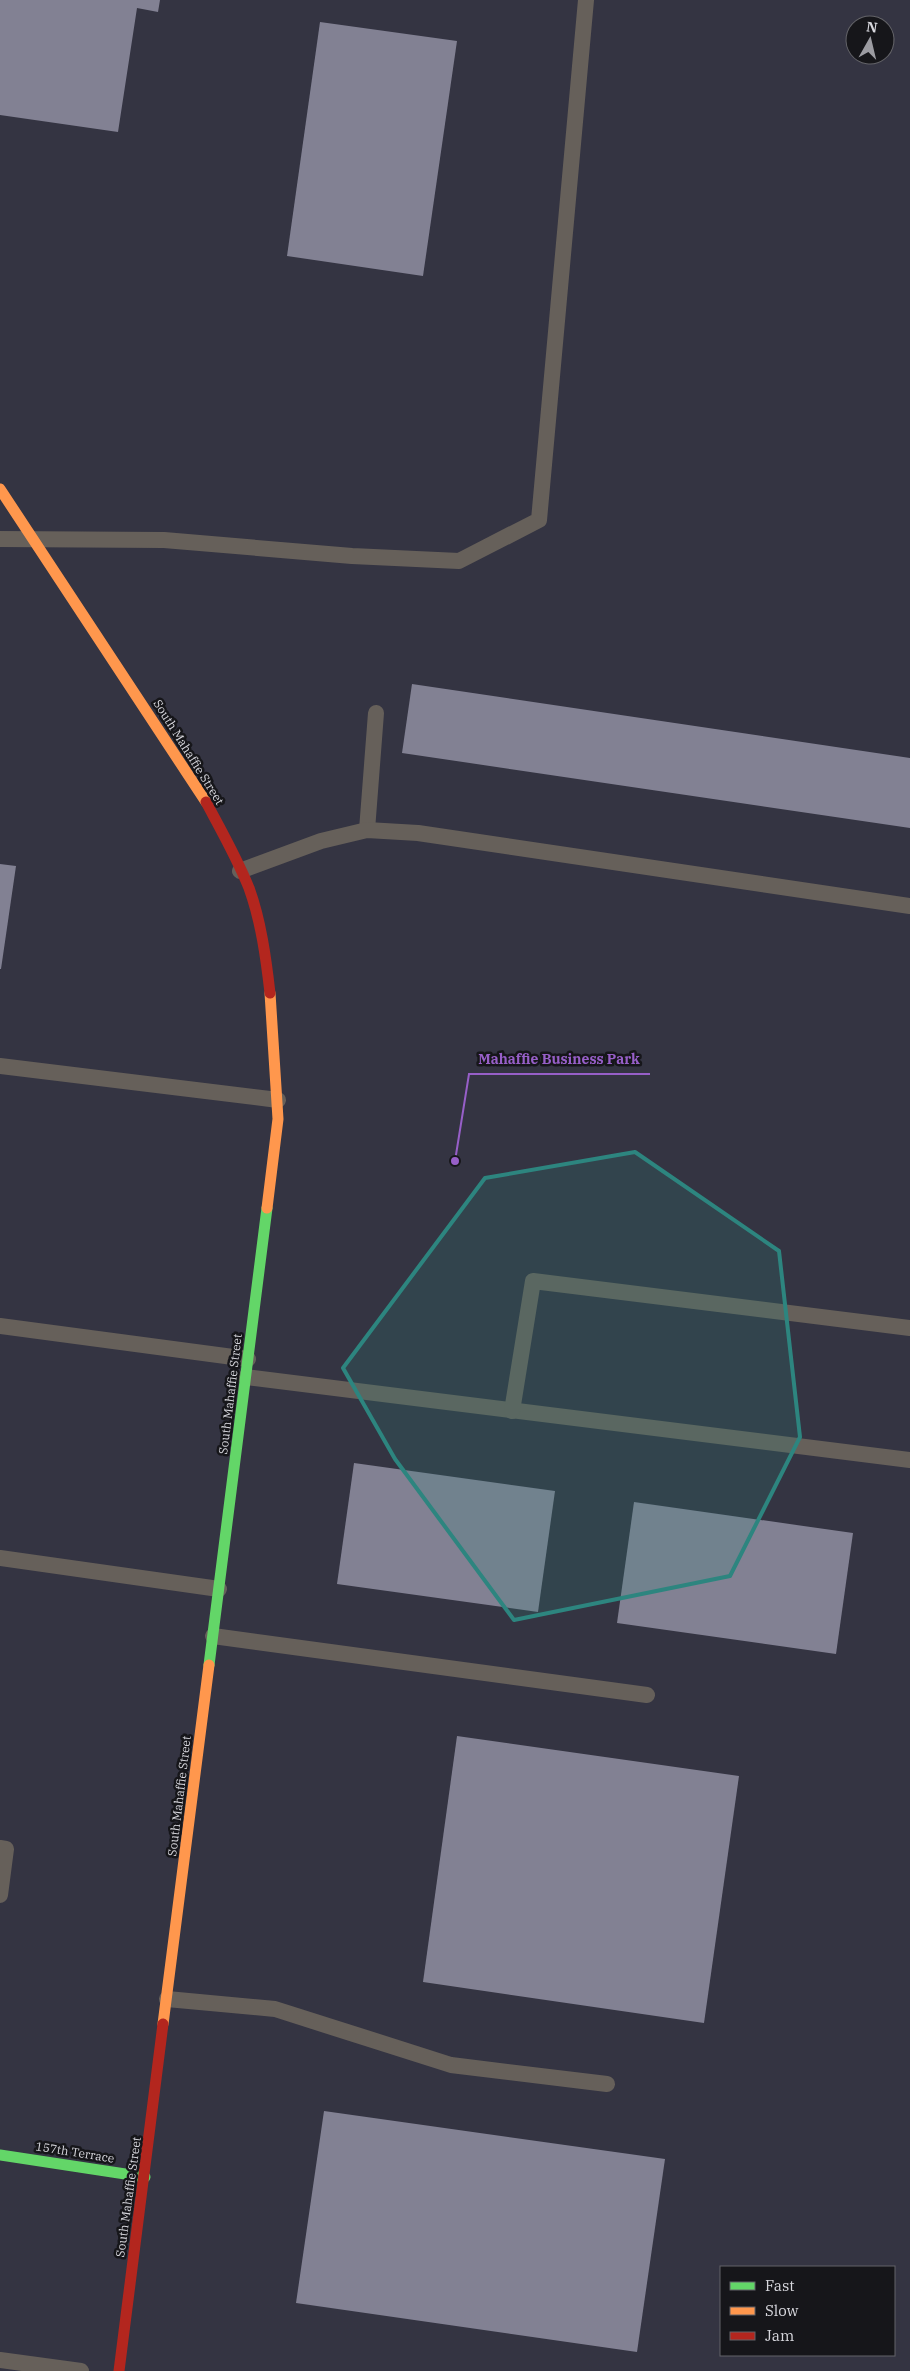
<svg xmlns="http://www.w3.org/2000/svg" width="910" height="2371" viewBox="0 0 910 2371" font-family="'IBM Plex Serif',serif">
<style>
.built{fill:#343442;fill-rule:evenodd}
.building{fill:#828193}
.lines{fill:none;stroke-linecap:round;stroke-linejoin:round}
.lane{stroke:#66605a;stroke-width:16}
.fast{stroke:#63d668;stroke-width:11}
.slow{stroke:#ff974d;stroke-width:11}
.jam{stroke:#b3261e;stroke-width:11}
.marked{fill:#2d857f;fill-opacity:0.2;stroke:#2d857f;stroke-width:4;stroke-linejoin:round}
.labels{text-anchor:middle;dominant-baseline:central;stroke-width:5;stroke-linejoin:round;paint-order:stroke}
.street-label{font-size:12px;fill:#d7d7dd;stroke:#16161a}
.leader{fill:none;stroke:#975fc8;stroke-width:2}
.callout-dot{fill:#975fc8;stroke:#16161a;stroke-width:2}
.callout-label{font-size:14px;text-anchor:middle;font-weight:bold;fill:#975fc8;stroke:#16161a;stroke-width:5;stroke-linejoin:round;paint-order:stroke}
</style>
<rect width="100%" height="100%" fill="#2f2f35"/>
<!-- built -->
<path class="built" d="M 0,0 L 910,0 L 910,2371 L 0,2371 ZM 855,25 L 885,25 L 885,55 L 855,55 ZM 721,2267 L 894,2267 L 894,2355 L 721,2355 Z"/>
<!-- building -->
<g class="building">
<path d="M 0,0 L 160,0 L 158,12 L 137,8 L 118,132 L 0,115 Z"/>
<path d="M 320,22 L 457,41 L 423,276 L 287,256 Z"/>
<path d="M 412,684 L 910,758 L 910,828 L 402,753 Z"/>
<path d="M 0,864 L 16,866 L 1,969 L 0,969 Z"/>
<path d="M 354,1463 L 555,1491 L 538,1612 L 337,1584 Z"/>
<path d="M 634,1502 L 853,1533 L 836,1654 L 617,1623 Z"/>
<path d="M 457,1736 L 739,1776 L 704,2023 L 423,1982 Z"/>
<path d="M 324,2111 L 665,2159 L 637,2352 L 296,2303 Z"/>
</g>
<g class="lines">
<!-- lane -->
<g class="lane">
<path d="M 0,539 L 164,540 L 352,556 L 459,561 L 539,520 L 586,0"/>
<path d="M 367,830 L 376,713"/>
<path d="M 240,871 L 321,841 L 367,830 L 418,833 L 910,906"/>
<path d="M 0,1066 L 278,1100"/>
<path d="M 0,1326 L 248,1359"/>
<path d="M 246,1377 L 910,1460"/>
<path d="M 512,1411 L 533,1281 L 910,1328"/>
<path d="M 0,1558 L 219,1589"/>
<path d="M 213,1636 L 647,1695"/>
<path d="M 0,1848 L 6,1849 L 0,1895"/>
<path d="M 167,1999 L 275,2009 L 451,2065 L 607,2084"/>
<path d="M 0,2360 L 81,2371"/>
</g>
<!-- fast -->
<g class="fast">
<path d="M 209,1665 L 267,1208"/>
<path d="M 0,2155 L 145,2177"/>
</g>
<!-- slow -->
<g class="slow">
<path d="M 0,489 L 206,802"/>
<path d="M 267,1208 L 278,1119 L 270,993"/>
<path d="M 163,2024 L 209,1665"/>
</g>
<!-- jam -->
<g class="jam">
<path d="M 206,802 C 221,830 237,858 249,888 C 261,921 266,958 270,993"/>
<path d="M 119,2371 L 163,2024"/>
</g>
</g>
<!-- marked area -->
<path class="marked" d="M 635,1152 L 779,1251 L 800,1437 L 730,1576 L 514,1620 L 395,1459 L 343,1368 L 485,1178 Z"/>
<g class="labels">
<!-- street labels -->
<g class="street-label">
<text transform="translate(189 752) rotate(58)">South Mahaffie Street</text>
<text transform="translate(230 1394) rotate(-83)">South Mahaffie Street</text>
<text transform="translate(179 1796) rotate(-83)">South Mahaffie Street</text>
<text transform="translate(75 2152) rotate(9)">157th Terrace</text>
<text transform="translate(128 2197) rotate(-82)">South Mahaffie Street</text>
</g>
</g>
<!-- callouts -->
<path class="leader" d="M455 1161L469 1074H650"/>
<circle class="callout-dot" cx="455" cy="1161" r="5"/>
<g class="callout-label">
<text x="559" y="1064">Mahaffie Business Park</text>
</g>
<!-- legend -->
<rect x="720" y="2266" width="175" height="90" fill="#16161a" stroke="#636368"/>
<rect x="730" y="2282" width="25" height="8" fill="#63d668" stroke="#636368"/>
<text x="765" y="2291" font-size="15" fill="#d7d7dd">Fast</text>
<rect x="730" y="2307" width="25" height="8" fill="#ff974d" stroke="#636368"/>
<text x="765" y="2316" font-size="15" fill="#d7d7dd">Slow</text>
<rect x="730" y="2332" width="25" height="8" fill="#b3261e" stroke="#636368"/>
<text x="765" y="2341" font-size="15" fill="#d7d7dd">Jam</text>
<!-- north arrow -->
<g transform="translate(870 40) rotate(8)"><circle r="24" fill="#16161a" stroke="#636368"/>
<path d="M0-4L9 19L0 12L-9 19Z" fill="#9c9ca2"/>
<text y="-8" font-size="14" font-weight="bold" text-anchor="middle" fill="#d7d7dd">N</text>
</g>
</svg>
